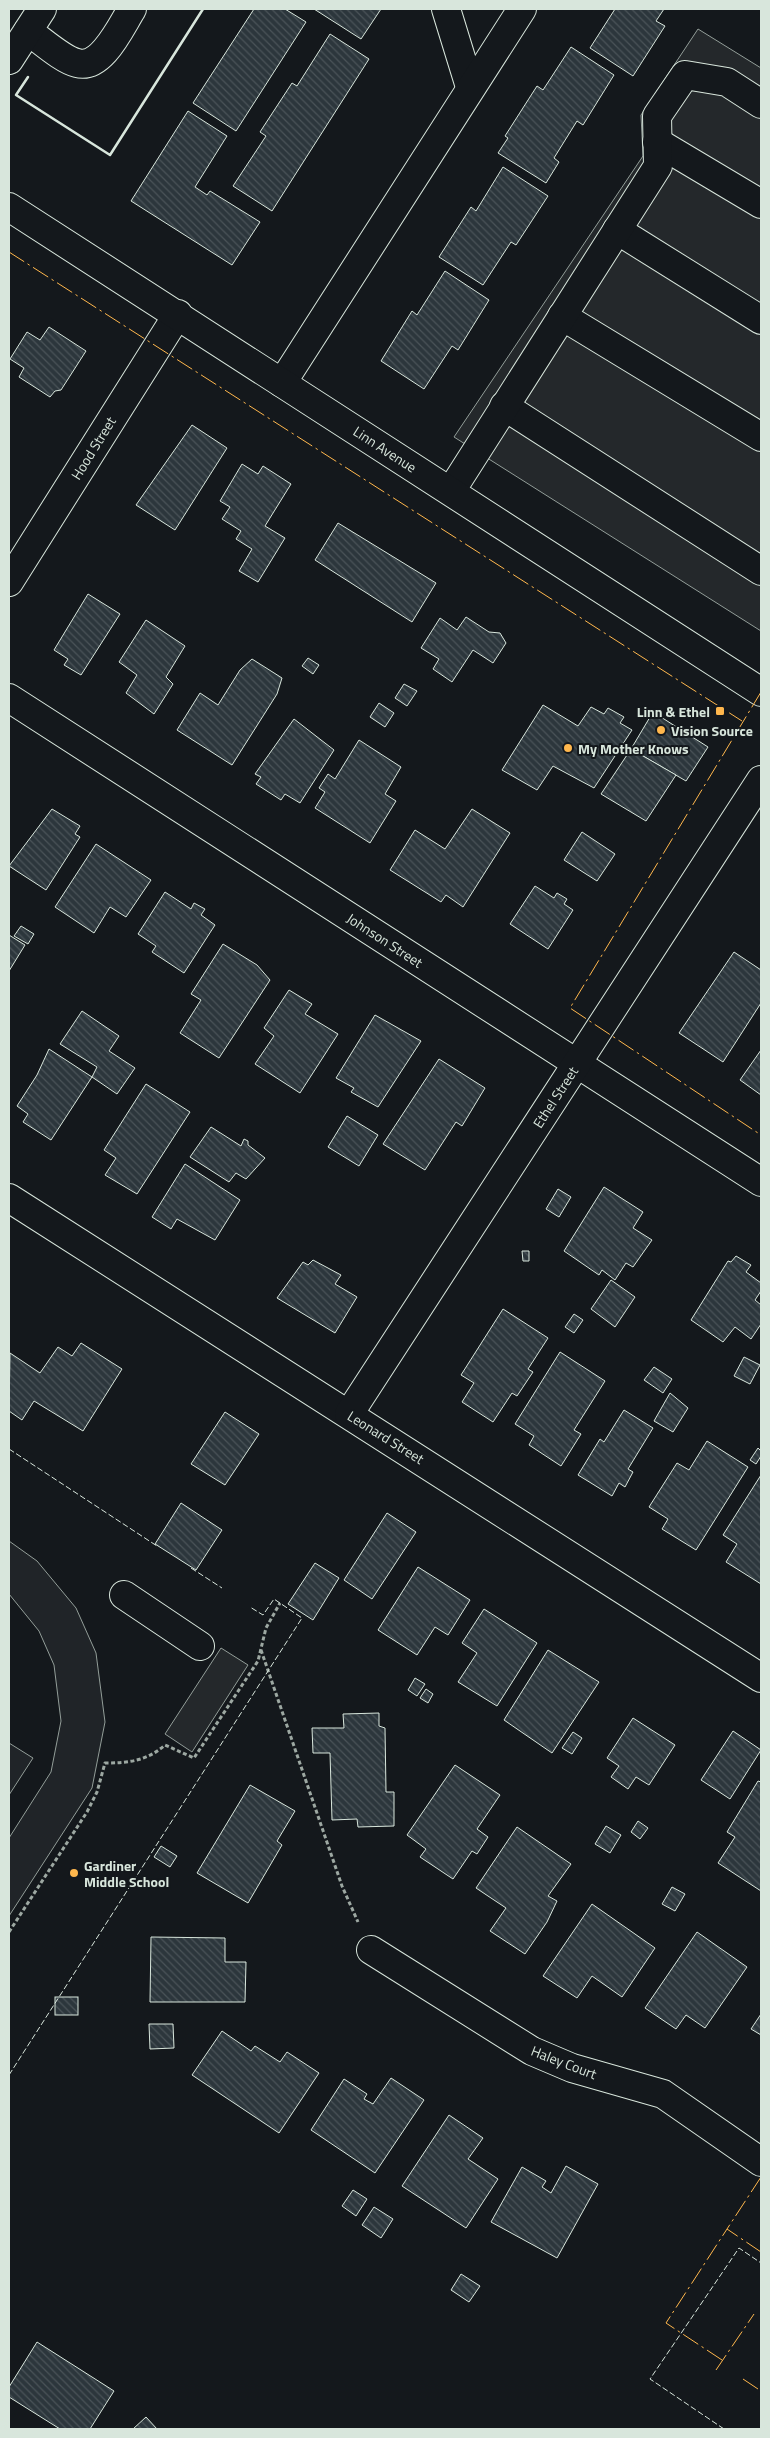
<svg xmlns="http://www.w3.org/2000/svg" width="770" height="2438" viewBox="0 0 770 2438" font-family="'Titillium Web',sans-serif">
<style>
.pitch{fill:#202428;stroke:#939e99}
.parking{fill:#24282b;stroke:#939e99}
.building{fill:url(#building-back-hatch);stroke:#d8e6dc}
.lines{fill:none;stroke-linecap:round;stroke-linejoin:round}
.minor-casing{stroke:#d8e6dc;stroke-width:30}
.major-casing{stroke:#d8e6dc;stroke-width:30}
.path{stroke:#9da8a2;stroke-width:3;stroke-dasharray:4 2.5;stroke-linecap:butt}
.minor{stroke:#14181c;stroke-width:28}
.major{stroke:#14181c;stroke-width:28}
.fence{stroke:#d8e6dc;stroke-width:1;stroke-dasharray:6 2.5;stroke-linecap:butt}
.wall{stroke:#d8e6dc;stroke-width:2.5}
.power{stroke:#ffb74d;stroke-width:1;stroke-dasharray:18 4 2.5 4;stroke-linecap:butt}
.poi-dot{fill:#ffb74d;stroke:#14181c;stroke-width:2}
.labels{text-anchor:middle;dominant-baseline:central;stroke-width:4;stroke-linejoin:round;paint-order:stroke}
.street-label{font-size:14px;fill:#d8e6dc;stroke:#14181c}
.poi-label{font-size:14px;font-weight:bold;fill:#d8e6dc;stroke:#14181c;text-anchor:start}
</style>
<defs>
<pattern id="building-back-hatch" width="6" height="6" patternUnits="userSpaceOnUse" patternTransform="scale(1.25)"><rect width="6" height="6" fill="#2c363c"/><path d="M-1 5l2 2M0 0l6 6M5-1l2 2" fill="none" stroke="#4a5358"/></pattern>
</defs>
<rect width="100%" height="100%" fill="#14181c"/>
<!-- pitch -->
<g class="pitch">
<path d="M 9,1541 L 37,1561 L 76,1608 L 96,1653 L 105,1722 L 92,1788 L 9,1916 L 9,1838 L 51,1772 L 61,1721 L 54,1665 L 39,1631 L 9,1594 Z"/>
<path d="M 9,1743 L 33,1758 L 9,1795 Z"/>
</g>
<!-- parking -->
<g class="parking">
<path d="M 698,29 L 761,68 L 761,631 L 454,437 L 643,156 L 641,115 Z"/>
<path d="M 221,1648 L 248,1665 L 192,1752 L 165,1734 Z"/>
</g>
<!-- building -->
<g class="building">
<path d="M 254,9 L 285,9 L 306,22 L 236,131 L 193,103 Z"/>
<path d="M 314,9 L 381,9 L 361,39 Z"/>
<path d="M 615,9 L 664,9 L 656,21 L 665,26 L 633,76 L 590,48 Z"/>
<path d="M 330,34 L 369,59 L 272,211 L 233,186 L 266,136 L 260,132 L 292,83 L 297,86 Z"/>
<path d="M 571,47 L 614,75 L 583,125 L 577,121 L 554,158 L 559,162 L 546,183 L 498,153 L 508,138 L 505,136 L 537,86 L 543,90 Z"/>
<path d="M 188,111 L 227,136 L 195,187 L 207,195 L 210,191 L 260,222 L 232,265 L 131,201 Z"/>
<path d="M 503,167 L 548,196 L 516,245 L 511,242 L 483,285 L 439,257 L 471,207 L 476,211 Z"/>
<path d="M 445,271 L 489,300 L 458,350 L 452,346 L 424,389 L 381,361 L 412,311 L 417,315 Z"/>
<path d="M 49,327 L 86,351 L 61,390 L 55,391 L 50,397 L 19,377 L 24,368 L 10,359 L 27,332 L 40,340 Z"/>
<path d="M 192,425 L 227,448 L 175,530 L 136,505 Z"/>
<path d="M 242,464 L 258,474 L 263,466 L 291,484 L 265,526 L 285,538 L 258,582 L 239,571 L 252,549 L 236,539 L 241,531 L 222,519 L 230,507 L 220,501 Z"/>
<path d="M 338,523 L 436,583 L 412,622 L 315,560 Z"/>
<path d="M 88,594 L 120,614 L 81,675 L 64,665 L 68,659 L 54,650 Z"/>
<path d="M 466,617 L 489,632 L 500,633 L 506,643 L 493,663 L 473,650 L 452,682 L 433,669 L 439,659 L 421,648 L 440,618 L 457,630 Z"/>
<path d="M 146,620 L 185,646 L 166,677 L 173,684 L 154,714 L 126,693 L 137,675 L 119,662 Z"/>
<path d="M 308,658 L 319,665 L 313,674 L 302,666 Z"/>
<path d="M 252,659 L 282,678 L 277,694 L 232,765 L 177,730 L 200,693 L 218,705 L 240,670 Z"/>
<path d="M 404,684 L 417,691 L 407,706 L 395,698 Z"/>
<path d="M 379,703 L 394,713 L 385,727 L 370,717 Z"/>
<path d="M 543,705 L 578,726 L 591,707 L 604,714 L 608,708 L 624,717 L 620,723 L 632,730 L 594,788 L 553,766 L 537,790 L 502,770 Z"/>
<path d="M 653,712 L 708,747 L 686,781 L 631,749 Z"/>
<path d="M 294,719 L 334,750 L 300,803 L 285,794 L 281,800 L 256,784 L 261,777 L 255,774 Z"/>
<path d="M 359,740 L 401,767 L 385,794 L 396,801 L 370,843 L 315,808 L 325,792 L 319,788 L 328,774 L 335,779 Z"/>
<path d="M 631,749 L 676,775 L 646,821 L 601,794 Z"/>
<path d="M 52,809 L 80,826 L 75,834 L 80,837 L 46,890 L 9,866 Z"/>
<path d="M 472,809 L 510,833 L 463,907 L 446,895 L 441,902 L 390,870 L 415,830 L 445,849 Z"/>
<path d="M 582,832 L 615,854 L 597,881 L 564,860 Z"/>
<path d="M 96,844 L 151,880 L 126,917 L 110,907 L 94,933 L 55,907 Z"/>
<path d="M 535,886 L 554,898 L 557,893 L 567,899 L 564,904 L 573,910 L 548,949 L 510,924 Z"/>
<path d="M 165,892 L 191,909 L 194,903 L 205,909 L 201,915 L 215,925 L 184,973 L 152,952 L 156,946 L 138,934 Z"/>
<path d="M 21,926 L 34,934 L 28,944 L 14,936 Z"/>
<path d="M 9,935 L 25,945 L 9,971 Z"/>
<path d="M 223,944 L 257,965 L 270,980 L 219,1058 L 180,1033 L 201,1000 L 191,994 Z"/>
<path d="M 734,952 L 761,970 L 761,1003 L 723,1062 L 679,1033 Z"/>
<path d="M 289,990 L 312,1004 L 305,1014 L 338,1034 L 300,1093 L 255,1064 L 274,1036 L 264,1028 Z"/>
<path d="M 82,1011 L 119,1036 L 109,1051 L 135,1068 L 117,1094 L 92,1077 L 97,1067 L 60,1044 Z"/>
<path d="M 375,1015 L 421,1041 L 378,1107 L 351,1092 L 354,1088 L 336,1078 Z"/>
<path d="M 49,1049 L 92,1077 L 51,1140 L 23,1122 L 28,1114 L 17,1106 L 37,1075 Z"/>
<path d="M 761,1050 L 761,1095 L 740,1080 Z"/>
<path d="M 439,1059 L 485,1088 L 462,1126 L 456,1122 L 425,1170 L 383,1144 Z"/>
<path d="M 146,1084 L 190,1112 L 137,1194 L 105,1175 L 116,1158 L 104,1150 Z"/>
<path d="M 347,1116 L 378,1135 L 359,1166 L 328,1147 Z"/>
<path d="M 211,1127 L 241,1146 L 244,1139 L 248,1141 L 248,1145 L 265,1158 L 246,1179 L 236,1173 L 229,1182 L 190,1157 Z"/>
<path d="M 185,1164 L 240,1200 L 215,1240 L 177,1219 L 171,1229 L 152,1217 Z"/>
<path d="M 604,1187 L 643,1212 L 633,1228 L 652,1240 L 633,1267 L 626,1263 L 615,1280 L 602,1270 L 599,1275 L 564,1251 Z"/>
<path d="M 558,1189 L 571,1197 L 559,1217 L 546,1209 Z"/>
<path d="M 522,1251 L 529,1251 L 529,1261 L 523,1261 Z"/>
<path d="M 736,1256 L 751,1265 L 746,1272 L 761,1283 L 761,1291 L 755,1300 L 761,1305 L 761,1324 L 751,1339 L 735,1327 L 723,1342 L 691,1320 L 728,1261 L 731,1262 Z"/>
<path d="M 313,1260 L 341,1275 L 335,1284 L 357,1297 L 335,1333 L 277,1298 L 303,1262 L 308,1265 Z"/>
<path d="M 611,1280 L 635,1297 L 615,1327 L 591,1309 Z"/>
<path d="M 503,1309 L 548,1338 L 528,1369 L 533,1372 L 517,1396 L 512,1393 L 493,1422 L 462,1402 L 474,1383 L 461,1375 Z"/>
<path d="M 574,1314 L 583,1320 L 574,1333 L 565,1327 Z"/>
<path d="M 81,1343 L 122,1369 L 83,1431 L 34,1401 L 22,1420 L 9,1411 L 10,1353 L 40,1373 L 58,1347 L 72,1356 Z"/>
<path d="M 560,1352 L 605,1381 L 574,1430 L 581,1434 L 561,1466 L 529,1445 L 534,1436 L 515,1424 Z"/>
<path d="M 744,1357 L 760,1365 L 750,1384 L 734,1376 Z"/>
<path d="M 654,1367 L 672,1379 L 663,1393 L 644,1380 Z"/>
<path d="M 670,1393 L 688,1408 L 673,1432 L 654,1421 Z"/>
<path d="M 624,1410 L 653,1428 L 628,1469 L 633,1472 L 625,1487 L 619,1483 L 612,1496 L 578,1475 L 600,1439 L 604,1442 Z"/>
<path d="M 225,1412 L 259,1434 L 225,1485 L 191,1464 Z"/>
<path d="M 707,1441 L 748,1467 L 696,1550 L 662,1529 L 668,1519 L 649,1507 L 677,1463 L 689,1470 Z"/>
<path d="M 758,1448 L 761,1451 L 761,1456 L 756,1464 L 750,1460 Z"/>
<path d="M 761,1475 L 761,1584 L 726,1562 L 737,1544 L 723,1535 Z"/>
<path d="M 181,1503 L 222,1530 L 196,1570 L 155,1544 Z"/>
<path d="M 387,1513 L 416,1532 L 372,1599 L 344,1580 Z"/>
<path d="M 315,1563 L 339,1578 L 313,1620 L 288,1604 Z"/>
<path d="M 418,1567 L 470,1600 L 448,1635 L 435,1627 L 417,1655 L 378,1630 Z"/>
<path d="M 484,1609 L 537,1643 L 497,1706 L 458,1682 L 477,1653 L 462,1643 Z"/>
<path d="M 548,1650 L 599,1682 L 552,1753 L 504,1720 Z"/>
<path d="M 415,1678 L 425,1684 L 417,1696 L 408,1690 Z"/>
<path d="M 426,1689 L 433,1694 L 428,1703 L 420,1698 Z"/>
<path d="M 379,1713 L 379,1726 L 385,1728 L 386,1792 L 394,1792 L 394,1826 L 358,1827 L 357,1819 L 332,1820 L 330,1753 L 313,1753 L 312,1728 L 344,1728 L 343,1714 Z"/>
<path d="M 633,1718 L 675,1745 L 649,1785 L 636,1777 L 628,1789 L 611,1777 L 619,1766 L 607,1758 Z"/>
<path d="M 733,1731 L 761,1750 L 730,1799 L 701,1780 Z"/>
<path d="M 573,1732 L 582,1738 L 572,1754 L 562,1748 Z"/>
<path d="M 455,1765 L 500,1795 L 477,1829 L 488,1837 L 477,1854 L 472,1851 L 453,1879 L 420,1857 L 426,1849 L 407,1835 Z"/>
<path d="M 758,1781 L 761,1782 L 761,1891 L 718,1863 L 735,1837 L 727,1832 Z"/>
<path d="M 250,1785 L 295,1811 L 277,1841 L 282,1845 L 248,1903 L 197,1873 Z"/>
<path d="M 638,1821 L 648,1828 L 640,1839 L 631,1832 Z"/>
<path d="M 606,1826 L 621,1835 L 610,1853 L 595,1844 Z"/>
<path d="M 517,1827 L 571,1864 L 548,1896 L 557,1901 L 547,1922 L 525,1954 L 490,1931 L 506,1908 L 476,1888 Z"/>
<path d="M 161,1846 L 177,1856 L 170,1867 L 154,1857 Z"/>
<path d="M 672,1887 L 685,1894 L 675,1911 L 662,1904 Z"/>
<path d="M 592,1904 L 655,1948 L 622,1997 L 592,1976 L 577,1998 L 543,1976 Z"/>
<path d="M 697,1932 L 747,1967 L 705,2028 L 686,2015 L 676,2029 L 645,2008 Z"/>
<path d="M 151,1937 L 225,1938 L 225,1962 L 246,1962 L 245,2002 L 150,2002 Z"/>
<rect x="55" y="1997" width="23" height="18"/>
<path d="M 761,2014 L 761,2035 L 751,2029 Z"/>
<path d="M 149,2024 L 173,2024 L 174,2048 L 150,2049 Z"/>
<path d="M 222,2031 L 251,2051 L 255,2046 L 280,2062 L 287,2052 L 319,2073 L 279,2133 L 192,2075 Z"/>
<path d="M 391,2078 L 424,2100 L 375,2173 L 311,2130 L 344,2079 L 367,2094 L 364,2099 L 373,2104 Z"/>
<path d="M 449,2115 L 483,2138 L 468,2159 L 498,2179 L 466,2228 L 402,2186 Z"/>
<path d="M 566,2166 L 598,2184 L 557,2258 L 491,2222 L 522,2167 L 546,2181 L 542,2187 L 551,2193 Z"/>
<path d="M 353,2190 L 367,2199 L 356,2216 L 342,2206 Z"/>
<path d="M 374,2207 L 393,2219 L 381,2238 L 362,2225 Z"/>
<path d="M 461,2274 L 480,2286 L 469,2302 L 451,2290 Z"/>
<path d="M 37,2342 L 114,2391 L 90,2429 L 60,2429 L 9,2397 L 9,2387 Z"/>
<path d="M 146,2417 L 157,2429 L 133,2429 Z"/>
</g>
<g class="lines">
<!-- minor casing -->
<g class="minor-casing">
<g id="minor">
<path d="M 446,9 L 470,87"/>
<path d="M 28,31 C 41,40 63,60 77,63 C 102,70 121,26 132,9"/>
<path d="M 9,60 L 42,9"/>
<path d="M 657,142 L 761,204"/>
<path d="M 617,230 L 761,320"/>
<path d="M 562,316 L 761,437"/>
<path d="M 282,383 L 522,9"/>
<path d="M 504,406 L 761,571"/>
<path d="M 451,491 L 658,166 L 657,116 L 685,75 L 727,82 L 761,104"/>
<path d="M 9,582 L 178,314"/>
<path d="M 9,698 L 761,1182"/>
<path d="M 9,1198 L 761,1678"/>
<path d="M 349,1414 L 761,780"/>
<path d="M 124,1595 L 200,1646"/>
<path d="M 371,1950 L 532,2051 L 572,2068 L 663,2094 L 761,2162"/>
</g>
</g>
<!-- major casing -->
<g class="major-casing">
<path id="major" d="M 9,207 L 761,692"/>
</g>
<!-- path -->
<g class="path">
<path d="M 261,1650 L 342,1886 L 358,1922"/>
<path d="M 9,1932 L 87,1812 L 97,1792 L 105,1763 C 128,1763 147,1761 165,1745 L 194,1758 L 258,1661 L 266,1628 L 280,1603"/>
</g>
<!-- minor -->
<use href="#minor" class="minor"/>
<!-- major -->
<use href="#major" class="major"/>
<!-- fence -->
<g class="fence">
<path d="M 9,1449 L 157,1546"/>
<path d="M 191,1568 L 222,1588"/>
<path d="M 9,2075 L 302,1618 L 274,1599 L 263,1615 L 250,1607"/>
<path d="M 724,2429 L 650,2379 L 739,2248 L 761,2263"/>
</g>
<!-- wall -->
<path class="wall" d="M 28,77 L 16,95 L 110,155 L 203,9"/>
<!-- power -->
<g class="power">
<path d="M 9,252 L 742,721"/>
<path d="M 761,692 L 570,1008 L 761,1135"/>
<path d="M 761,2177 L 727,2229 L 761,2252"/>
<path d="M 722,2360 L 666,2323 L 727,2229"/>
<path d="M 716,2370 L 754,2314"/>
<path d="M 743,2379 L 761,2391"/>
</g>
</g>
<!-- markers -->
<g class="poi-dot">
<rect x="715" y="706" width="10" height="10" rx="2.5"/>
<circle cx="661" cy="730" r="5"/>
<circle cx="568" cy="748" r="5"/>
<circle cx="74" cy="1873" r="5"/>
</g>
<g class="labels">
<!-- street labels -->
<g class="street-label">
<text transform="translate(93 448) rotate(-58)">Hood Street</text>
<text transform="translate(385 449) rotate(33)">Linn Avenue</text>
<text transform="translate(385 940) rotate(33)">Johnson Street</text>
<text transform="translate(555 1097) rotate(-57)">Ethel Street</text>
<text transform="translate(386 1437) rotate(32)">Leonard Street</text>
<text transform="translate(564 2062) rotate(21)">Haley Court</text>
</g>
<!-- poi labels -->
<g class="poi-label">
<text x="710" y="711" text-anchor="end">Linn &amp; Ethel</text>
<text x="671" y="730">Vision Source</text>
<text x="578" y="748">My Mother Knows</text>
<text x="84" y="1865">Gardiner<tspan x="84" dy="16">Middle School</tspan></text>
</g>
</g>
<!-- border -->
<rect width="770" height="2438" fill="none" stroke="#d8e6dc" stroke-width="20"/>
</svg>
